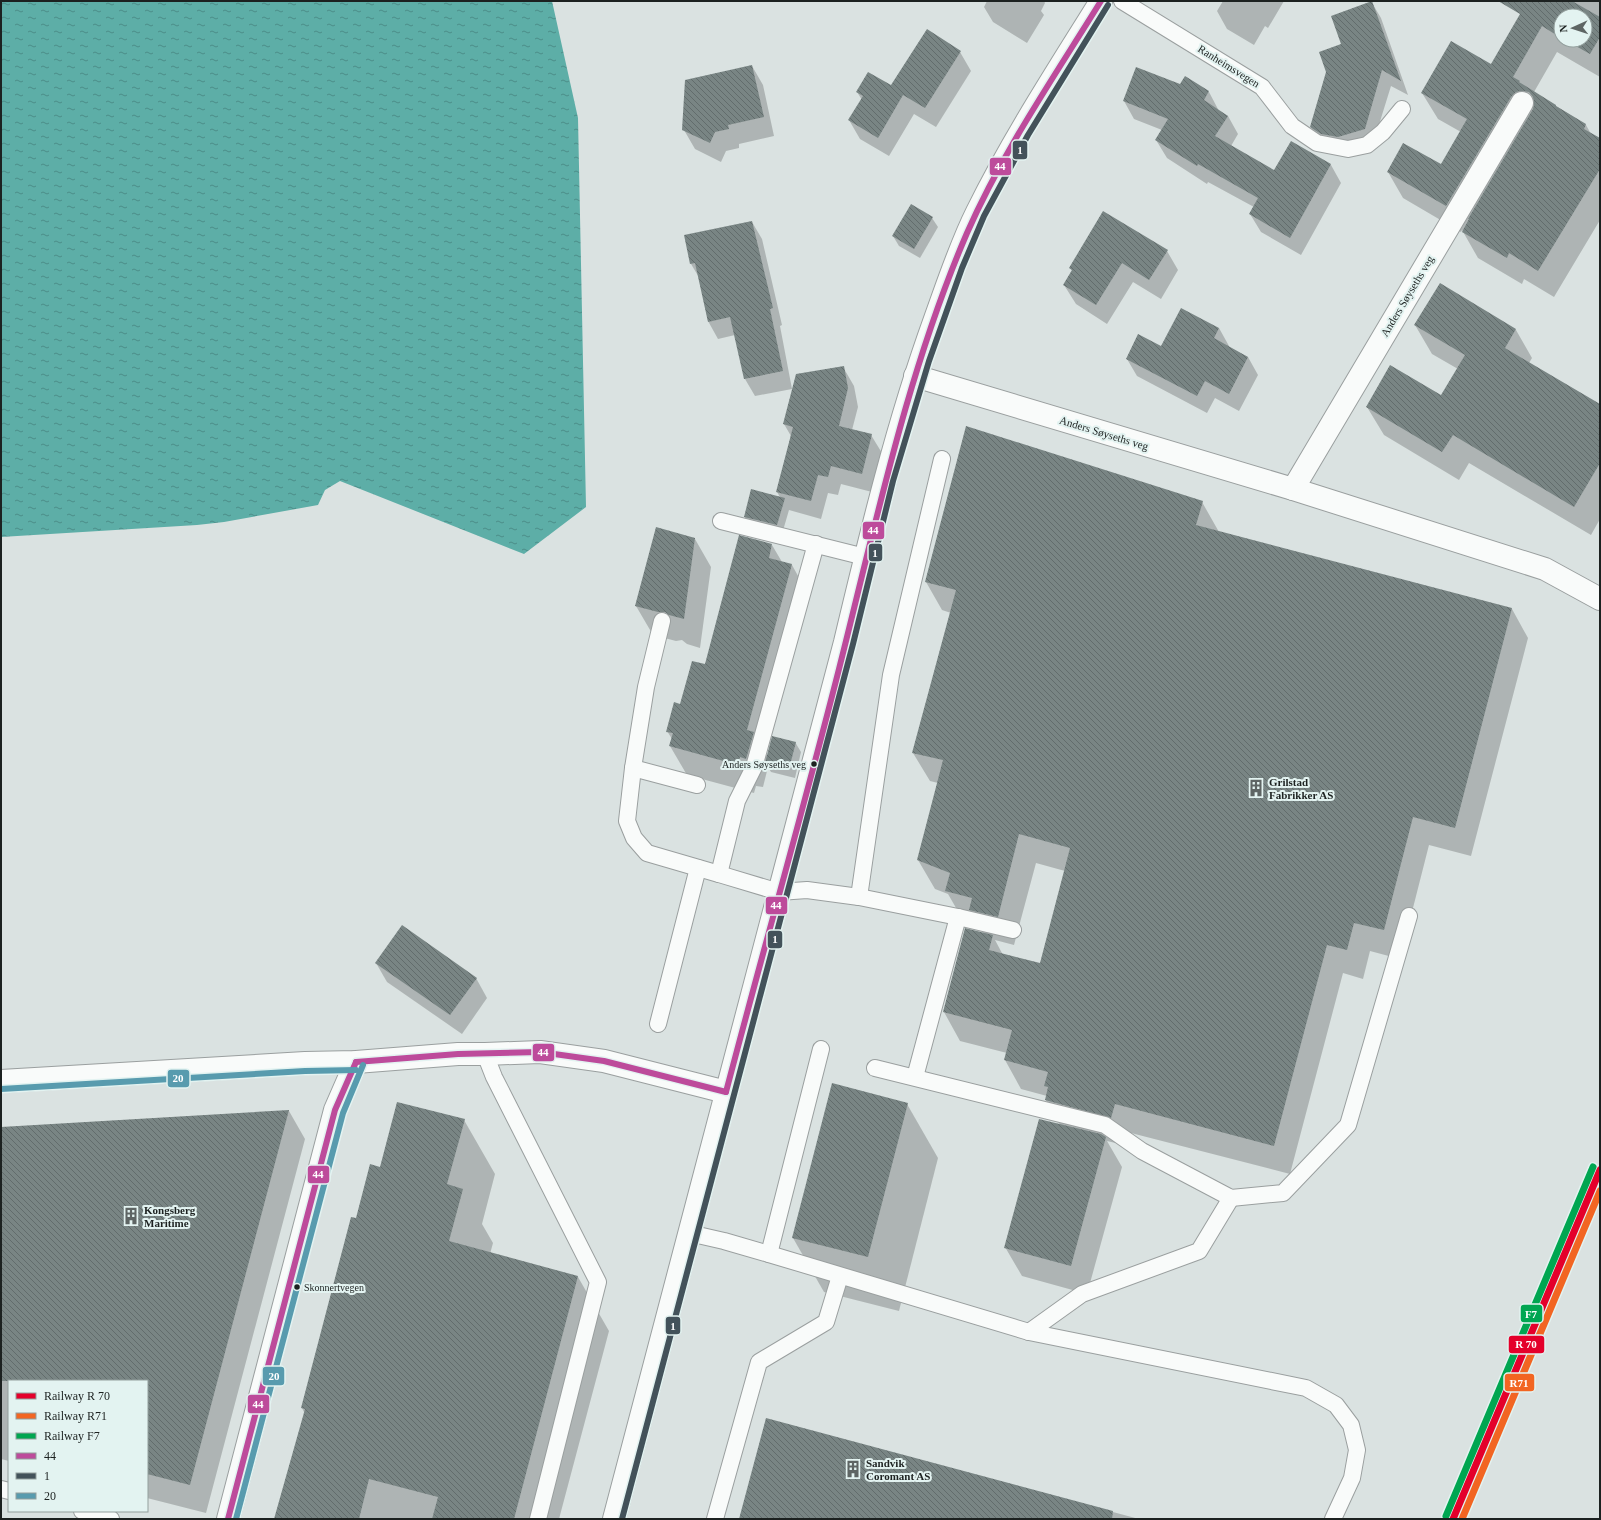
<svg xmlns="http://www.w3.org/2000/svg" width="1601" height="1520" viewBox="0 0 1601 1520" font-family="Georgia,serif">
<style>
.water{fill:url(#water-ripples)}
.shadow{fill:#0003;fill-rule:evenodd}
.building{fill:url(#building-back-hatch)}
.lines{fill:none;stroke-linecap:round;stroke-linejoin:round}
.service-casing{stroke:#9a9f9f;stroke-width:18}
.minor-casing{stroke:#9a9f9f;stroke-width:24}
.tertiary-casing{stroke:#9a9f9f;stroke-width:24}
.service{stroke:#f9fbfa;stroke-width:16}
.minor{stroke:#f9fbfa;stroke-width:22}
.tertiary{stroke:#f9fbfa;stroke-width:22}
.bus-1-casing{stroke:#e3f3f1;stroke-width:9}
.bus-2-casing{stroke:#e3f3f1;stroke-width:9}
.bus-3-casing{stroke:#e3f3f1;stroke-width:9}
.bus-1{stroke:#bd4b9b;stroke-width:6}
.bus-2{stroke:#43525a;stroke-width:6}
.bus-3{stroke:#589bae;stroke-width:6}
.rail-1-casing{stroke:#e3f3f1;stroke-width:10}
.rail-2-casing{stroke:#e3f3f1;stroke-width:10}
.rail-3-casing{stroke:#e3f3f1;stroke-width:10}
.rail-1{stroke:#e4002b;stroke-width:7}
.rail-2{stroke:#f26522;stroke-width:7}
.rail-3{stroke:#00a651;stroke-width:7}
.bus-dot{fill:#1c2120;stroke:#e3f3f1;stroke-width:1.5}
.labels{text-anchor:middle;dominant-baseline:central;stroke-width:4;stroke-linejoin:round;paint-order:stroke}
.bus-label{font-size:10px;fill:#1c2120;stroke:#e3f3f1;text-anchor:end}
.street-label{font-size:11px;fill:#1c2120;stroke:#e3f3f1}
.poi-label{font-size:11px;font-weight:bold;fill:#1c2120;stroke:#e3f3f1;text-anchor:start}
.line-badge{stroke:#e3f3f1;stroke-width:1.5}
.badge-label{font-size:11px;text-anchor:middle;font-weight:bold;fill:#fff}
</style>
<defs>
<pattern id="water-ripples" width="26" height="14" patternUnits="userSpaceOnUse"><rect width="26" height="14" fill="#5daea7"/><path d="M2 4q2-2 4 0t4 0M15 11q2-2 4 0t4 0" fill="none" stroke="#4c8d88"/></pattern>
<pattern id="building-back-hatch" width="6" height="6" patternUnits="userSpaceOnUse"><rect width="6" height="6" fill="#798584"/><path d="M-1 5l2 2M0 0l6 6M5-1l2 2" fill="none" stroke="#626c6c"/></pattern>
</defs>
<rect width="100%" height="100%" fill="#dae2e1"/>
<!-- water -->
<path class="water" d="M 1,1 L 552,1 L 578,118 L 586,507 L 524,554 L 340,481 L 325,490 L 318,505 L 224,522 L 197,525 L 1,537 Z"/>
<!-- shadow -->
<g class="shadow">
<path d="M 987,1 L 1044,1 L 1045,3 L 1041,11 L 1044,15 L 1027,43 L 993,22 L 984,7 Z"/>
<path d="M 1223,1 L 1284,1 L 1268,28 L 1265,26 L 1254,45 L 1227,29 L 1217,11 Z"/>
<path d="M 1529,1 L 1600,1 L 1600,77 L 1557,52 L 1534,92 L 1586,125 L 1591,134 L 1600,140 L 1600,220 L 1554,297 L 1524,279 L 1522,284 L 1478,258 L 1462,230 L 1461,232 L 1403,198 L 1388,172 L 1442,165 L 1461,132 L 1438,119 L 1422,93 L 1492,65 ZM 1561,16 L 1585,16 L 1585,40 L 1561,40 Z"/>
<path d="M 1372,3 L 1381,18 L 1408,95 L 1391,86 L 1373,144 L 1320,143 L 1311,127 L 1342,44 Z"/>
<path d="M 960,52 L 971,71 L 936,127 L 914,114 L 889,156 L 860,139 L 849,120 L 862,100 L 857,92 L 892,87 Z"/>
<path d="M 752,66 L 763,85 L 774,136 L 739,144 L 739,148 L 726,151 L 721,162 L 695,149 L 684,130 Z"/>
<path d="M 1186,77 L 1209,92 L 1219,111 L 1228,116 L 1238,134 L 1231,146 L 1275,172 L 1291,143 L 1331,165 L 1341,183 L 1301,255 L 1261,232 L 1250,214 L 1254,207 L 1208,182 L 1207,184 L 1167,158 L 1156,140 L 1162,130 L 1134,119 L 1124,101 L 1181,86 Z"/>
<path d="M 932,218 L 938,227 L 920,258 L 899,246 L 893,236 Z"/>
<path d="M 752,222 L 762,239 L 782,325 L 780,326 L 792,389 L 755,396 L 745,379 L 735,335 L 718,339 L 708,321 L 700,279 L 691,264 L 685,236 Z"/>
<path d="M 1167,251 L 1178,270 L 1161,299 L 1133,282 L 1107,324 L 1076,304 L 1064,285 L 1073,272 L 1070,268 Z"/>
<path d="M 1440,284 L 1516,330 L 1532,358 L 1529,363 L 1600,405 L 1600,519 L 1591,535 L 1469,463 L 1459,480 L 1384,435 L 1367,407 L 1442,396 L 1458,369 L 1432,354 L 1415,325 Z"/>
<path d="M 1219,328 L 1229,346 L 1228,347 L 1248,357 L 1258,375 L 1239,411 L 1215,398 L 1207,413 L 1137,376 L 1127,359 Z"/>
<path d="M 843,367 L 854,386 L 858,407 L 852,430 L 871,435 L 882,453 L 872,492 L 841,484 L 838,495 L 828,493 L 821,519 L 789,510 L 782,534 L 750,526 L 745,517 L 780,497 L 777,492 L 791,436 L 784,424 Z"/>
<path d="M 1202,502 L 1219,532 L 1512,609 L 1528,638 L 1471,856 L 1429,845 L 1400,959 L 1370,951 L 1363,979 L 1343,973 L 1290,1174 L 1131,1133 L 1128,1146 L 1107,1141 L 1122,1167 L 1087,1294 L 1022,1276 L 1005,1247 L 1060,1125 L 1046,1100 L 1047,1096 L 1021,1089 L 1005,1060 L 1007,1053 L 960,1041 L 944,1012 L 966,930 L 984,934 L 978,924 L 963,920 L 948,894 L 935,889 L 918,860 L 938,783 L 930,781 L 913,753 L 951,613 L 942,610 L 926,582 ZM 1036,863 L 1065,871 L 1041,964 L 1003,955 L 995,940 L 1014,945 Z"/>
<path d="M 695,539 L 711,567 L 700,648 L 687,644 L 682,640 L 676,641 L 653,635 L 636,606 Z"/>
<path d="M 772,545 L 782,562 L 792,565 L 808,594 L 765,753 L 768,757 L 795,742 L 801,752 L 795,778 L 771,772 L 768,767 L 763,787 L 756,786 L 754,793 L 687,775 L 670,746 L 672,739 L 667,731 Z"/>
<path d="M 376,963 L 476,978 L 487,998 L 462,1034 L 387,982 Z"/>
<path d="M 907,1104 L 938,1158 L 899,1311 L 824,1292 L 793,1238 Z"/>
<path d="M 289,1111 L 305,1139 L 206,1513 L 147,1498 L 147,1381 L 9,1381 L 9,1461 L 1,1459 L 1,1128 Z"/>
<path d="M 464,1120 L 495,1174 L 482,1224 L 493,1243 L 490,1254 L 578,1277 L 609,1331 L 559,1519 L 276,1519 L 305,1414 L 302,1408 L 357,1220 L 381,1168 Z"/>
<path d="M 767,1419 L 1139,1519 L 740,1519 Z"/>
</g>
<!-- building -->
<g class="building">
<path d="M 1372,1 L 1401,81 L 1382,70 L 1365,129 L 1338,137 L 1321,134 L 1310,127 L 1326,72 L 1319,52 L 1341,44 L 1331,16 Z"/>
<path d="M 1498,1 L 1572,1 L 1600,17 L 1600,37 L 1590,54 L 1565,40 L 1585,40 L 1585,16 L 1561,16 L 1561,38 L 1542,26 L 1513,77 L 1520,81 L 1519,82 L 1556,105 L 1556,106 L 1586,124 L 1584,129 L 1600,138 L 1600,169 L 1538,271 L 1509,253 L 1507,258 L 1462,232 L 1469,219 L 1468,219 L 1533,109 L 1534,103 L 1533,97 L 1529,92 L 1522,91 L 1516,92 L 1511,97 L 1446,206 L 1387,172 L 1403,143 L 1441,164 L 1467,119 L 1421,93 L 1451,41 L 1491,64 L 1520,14 Z"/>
<path d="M 927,29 L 961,51 L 925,108 L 903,95 L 878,138 L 848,120 L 863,96 L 856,92 L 868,72 L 891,85 Z"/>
<path d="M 752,65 L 764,117 L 728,125 L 729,129 L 715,132 L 710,143 L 682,130 L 685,80 Z"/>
<path d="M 1136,67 L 1180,84 L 1185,76 L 1209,91 L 1204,100 L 1228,116 L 1215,136 L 1274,170 L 1291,141 L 1331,164 L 1290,238 L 1249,214 L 1258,198 L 1198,164 L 1197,166 L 1155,140 L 1168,119 L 1123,101 Z"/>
<path d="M 911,204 L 933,217 L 914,249 L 892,236 Z"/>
<path d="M 1103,211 L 1168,250 L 1149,280 L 1122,263 L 1096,305 L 1063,285 L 1072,270 L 1069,268 Z"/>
<path d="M 752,221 L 773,308 L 770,309 L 783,371 L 744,379 L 730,317 L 708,322 L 695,263 L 690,264 L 684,235 Z"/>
<path d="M 1440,283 L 1516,329 L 1505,348 L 1600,404 L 1600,463 L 1574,507 L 1453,435 L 1442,452 L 1366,407 L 1390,365 L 1441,395 L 1465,355 L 1414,325 Z"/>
<path d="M 1181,308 L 1219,328 L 1214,338 L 1248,357 L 1229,394 L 1205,381 L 1197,396 L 1126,359 L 1138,334 L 1161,346 Z"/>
<path d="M 844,366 L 848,388 L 839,426 L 872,434 L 862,474 L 831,466 L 828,477 L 818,475 L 811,501 L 776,492 L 793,427 L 783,424 L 796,374 Z"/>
<path d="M 966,426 L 1203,501 L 1196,525 L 1512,608 L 1455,828 L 1413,817 L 1384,930 L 1354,923 L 1347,950 L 1327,945 L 1274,1146 L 1115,1104 L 1111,1118 L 1045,1100 L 1048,1087 L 1044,1086 L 1048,1072 L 1004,1060 L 1012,1030 L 943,1012 L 965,928 L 993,935 L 989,950 L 1040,963 L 1070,848 L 1019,834 L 998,917 L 969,910 L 972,898 L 945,891 L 950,873 L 917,860 L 943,760 L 912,753 L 956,590 L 925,582 Z"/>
<path d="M 751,489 L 785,498 L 777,525 L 744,517 Z"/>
<path d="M 656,527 L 695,538 L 684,619 L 669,615 L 665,612 L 658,612 L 635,606 Z"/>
<path d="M 739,535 L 772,544 L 769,558 L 792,564 L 747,730 L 754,732 L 746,759 L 740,757 L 738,765 L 669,746 L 673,733 L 666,732 L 674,702 L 680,704 L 692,661 L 705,664 Z"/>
<path d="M 772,736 L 796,742 L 789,769 L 765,763 Z"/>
<path d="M 402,925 L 477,978 L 450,1015 L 375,963 Z"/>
<path d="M 832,1083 L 908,1103 L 868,1257 L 792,1238 Z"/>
<path d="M 397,1102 L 465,1119 L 447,1184 L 463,1189 L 449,1241 L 578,1276 L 514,1519 L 432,1519 L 438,1497 L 369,1479 L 359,1519 L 274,1519 L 305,1409 L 301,1408 L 351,1217 L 356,1218 L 370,1164 L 380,1167 Z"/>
<path d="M 289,1110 L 190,1485 L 147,1474 L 147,1381 L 1,1381 L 1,1127 Z"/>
<path d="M 1039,1119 L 1101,1134 L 1106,1137 L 1071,1266 L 1004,1248 Z"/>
<path d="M 766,1418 L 1113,1511 L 1112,1519 L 739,1519 Z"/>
</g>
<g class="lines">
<!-- service casing -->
<g class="service-casing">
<g id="service">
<path d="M 1122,1 L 1262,87 L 1292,126 L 1317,143 L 1348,149 L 1367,145 L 1383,132 L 1402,109"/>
<path d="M 721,521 L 865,557"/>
<path d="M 816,544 L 754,767 L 737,801 L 719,874 L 779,892 L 807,890 L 859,897 L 958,917 L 1013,930"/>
<path d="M 662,621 L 646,687 L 633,768 L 627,821 L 634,838 L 647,853 L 719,874"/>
<path d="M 633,768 L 697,785"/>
<path d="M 859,897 L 891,675 L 942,459"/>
<path d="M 658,1024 L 698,868"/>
<path d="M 485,1054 L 494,1077 L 598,1282 L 538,1519"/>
<path d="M 875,1068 L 1105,1125 L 1142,1151 L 1231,1198 L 1283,1193 L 1348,1125 L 1409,916"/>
<path d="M 915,1077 L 958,917"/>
<path d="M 689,1233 L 724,1241 L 769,1254 L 1029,1332 L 1306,1388 L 1336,1405 L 1351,1425 L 1357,1450 L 1352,1478 L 1333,1519"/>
<path d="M 769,1254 L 821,1049"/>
<path d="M 1029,1332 L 1082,1294 L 1199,1251 L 1231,1198"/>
<path d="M 1,1489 L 9,1491"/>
<path d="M 82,1511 L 111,1519"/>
<path d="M 715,1519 L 759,1362 L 826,1322 L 840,1276"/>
</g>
</g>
<!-- minor casing -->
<g class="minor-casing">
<g id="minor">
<path d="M 915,376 L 1293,489 L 1545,569 L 1600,599"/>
<path d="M 1293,489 L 1522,103"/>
<path d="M 1,1081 L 305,1063 L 356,1062 L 458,1054 L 485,1054 L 540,1052 L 604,1061 L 726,1092"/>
<path d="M 228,1519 L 335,1110 L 356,1062"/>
</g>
</g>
<!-- tertiary casing -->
<g class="tertiary-casing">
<path id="tertiary" d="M 614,1519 L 845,642 C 871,533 897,424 935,319 C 948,283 960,246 977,212 C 1013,139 1058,70 1101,1"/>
</g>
<!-- service -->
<use href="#service" class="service"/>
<!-- minor -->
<use href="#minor" class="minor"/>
<!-- tertiary -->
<use href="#tertiary" class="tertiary"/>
<!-- bus-1 casing -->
<g class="bus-1-casing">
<g id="bus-1">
<path d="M 356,1062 L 458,1054 L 540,1052 L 604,1061 L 726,1092"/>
<path d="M 726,1092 C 763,951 803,811 839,669 C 876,523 907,372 967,233 C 1003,151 1054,77 1101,1"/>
<path d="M 228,1519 L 335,1110 L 356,1062"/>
</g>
</g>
<!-- bus-2 casing -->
<g class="bus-2-casing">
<path id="bus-2" d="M 622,1519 L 853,644 L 893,481 L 929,361 L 962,268 L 984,216 L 1028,135 L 1108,5"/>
</g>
<!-- bus-3 casing -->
<g class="bus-3-casing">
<g id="bus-3">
<path d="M 1,1089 L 305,1071 L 356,1070"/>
<path d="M 236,1519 L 343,1113 L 363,1065"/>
</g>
</g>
<!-- bus-1 -->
<use href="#bus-1" class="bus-1"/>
<!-- bus-2 -->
<use href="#bus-2" class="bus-2"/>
<!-- bus-3 -->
<use href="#bus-3" class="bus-3"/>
<!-- rail-1 casing -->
<g class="rail-1-casing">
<path id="rail-1" d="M 1453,1519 L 1600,1170"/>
</g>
<!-- rail-2 casing -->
<g class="rail-2-casing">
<path id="rail-2" d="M 1462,1519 L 1600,1191"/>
</g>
<!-- rail-3 casing -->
<g class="rail-3-casing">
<path id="rail-3" d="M 1446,1516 L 1593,1167"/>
</g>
<!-- rail-1 -->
<use href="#rail-1" class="rail-1"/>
<!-- rail-2 -->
<use href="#rail-2" class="rail-2"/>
<!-- rail-3 -->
<use href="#rail-3" class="rail-3"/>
</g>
<!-- icons -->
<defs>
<g id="building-bare" transform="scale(1.38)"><path d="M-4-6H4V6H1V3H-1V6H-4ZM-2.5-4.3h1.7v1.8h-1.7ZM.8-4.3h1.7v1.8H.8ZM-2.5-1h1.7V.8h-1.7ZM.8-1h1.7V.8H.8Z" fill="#5e6564" stroke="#e3f3f1" stroke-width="2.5" paint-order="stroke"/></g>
</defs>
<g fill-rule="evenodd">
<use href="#building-bare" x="1256" y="788"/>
<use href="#building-bare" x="131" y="1216"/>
<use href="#building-bare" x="853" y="1469"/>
</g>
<!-- markers -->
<g class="bus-dot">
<circle cx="814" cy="764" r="3.5"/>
<circle cx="297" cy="1287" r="3.5"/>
</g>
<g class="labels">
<!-- bus labels -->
<g class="bus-label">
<text x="806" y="764">Anders Søyseths veg</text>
<text x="304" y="1287" text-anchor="start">Skonnertvegen</text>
</g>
<!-- street labels -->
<g class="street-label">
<text transform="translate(1229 66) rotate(32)">Ranheimsvegen</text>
<text transform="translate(1407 296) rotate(-59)">Anders Søyseths veg</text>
<text transform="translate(1104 433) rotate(17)">Anders Søyseths veg</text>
</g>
<!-- poi labels -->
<g class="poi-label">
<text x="1269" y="782">Grilstad<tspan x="1269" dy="13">Fabrikker AS</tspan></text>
<text x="144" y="1210">Kongsberg<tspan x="144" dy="13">Maritime</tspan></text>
<text x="866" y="1463">Sandvik<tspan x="866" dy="13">Coromant AS</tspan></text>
</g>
</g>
<g class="line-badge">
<rect x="1012" y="140" width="16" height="20" rx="4" fill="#43525a"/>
<rect x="989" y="157" width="23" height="19" rx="4" fill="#bd4b9b"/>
<rect x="862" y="521" width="23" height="19" rx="4" fill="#bd4b9b"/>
<rect x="868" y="543" width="15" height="19" rx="4" fill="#43525a"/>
<rect x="765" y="896" width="23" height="19" rx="4" fill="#bd4b9b"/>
<rect x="767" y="930" width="16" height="19" rx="4" fill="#43525a"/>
<rect x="532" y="1043" width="23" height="19" rx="4" fill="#bd4b9b"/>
<rect x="167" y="1069" width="23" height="19" rx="4" fill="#589bae"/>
<rect x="307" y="1165" width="23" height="19" rx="4" fill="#bd4b9b"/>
<rect x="1520" y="1304" width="23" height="19" rx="4" fill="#00a651"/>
<rect x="665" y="1316" width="16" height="19" rx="4" fill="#43525a"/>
<rect x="1508" y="1335" width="37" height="19" rx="4" fill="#e4002b"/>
<rect x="262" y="1366" width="23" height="20" rx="4" fill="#589bae"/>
<rect x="1504" y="1373" width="31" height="19" rx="4" fill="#f26522"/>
<rect x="247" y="1394" width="23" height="20" rx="4" fill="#bd4b9b"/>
</g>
<g class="badge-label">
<text x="1020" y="154">1</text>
<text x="1000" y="170">44</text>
<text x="873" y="534">44</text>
<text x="875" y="557">1</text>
<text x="776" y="909">44</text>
<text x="775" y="943">1</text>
<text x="543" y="1056">44</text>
<text x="178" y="1082">20</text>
<text x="318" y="1178">44</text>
<text x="1531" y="1318">F7</text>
<text x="673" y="1330">1</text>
<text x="1526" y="1348">R 70</text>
<text x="274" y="1380">20</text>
<text x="1519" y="1387">R71</text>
<text x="258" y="1408">44</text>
</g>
<!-- border -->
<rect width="1601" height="1520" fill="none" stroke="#1c2120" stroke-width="4"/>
<!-- legend -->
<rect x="8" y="1380" width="140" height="132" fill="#e3f3f1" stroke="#939f9d"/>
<rect x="16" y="1393" width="20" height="6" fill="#e4002b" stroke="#939f9d"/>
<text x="44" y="1400" font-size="12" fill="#1c2120">Railway R 70</text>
<rect x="16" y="1413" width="20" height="6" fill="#f26522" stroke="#939f9d"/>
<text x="44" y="1420" font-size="12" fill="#1c2120">Railway R71</text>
<rect x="16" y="1433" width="20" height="6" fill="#00a651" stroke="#939f9d"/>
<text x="44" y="1440" font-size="12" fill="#1c2120">Railway F7</text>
<rect x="16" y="1453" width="20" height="6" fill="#bd4b9b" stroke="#939f9d"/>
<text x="44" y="1460" font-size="12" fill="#1c2120">44</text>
<rect x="16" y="1473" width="20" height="6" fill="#43525a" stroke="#939f9d"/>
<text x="44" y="1480" font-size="12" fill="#1c2120">1</text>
<rect x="16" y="1493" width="20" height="6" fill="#589bae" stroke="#939f9d"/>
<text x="44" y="1500" font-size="12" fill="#1c2120">20</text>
<!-- north arrow -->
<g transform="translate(1573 28) rotate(267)"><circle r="19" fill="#e3f3f1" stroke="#939f9d"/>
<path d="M0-3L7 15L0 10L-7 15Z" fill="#5e6564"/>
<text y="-6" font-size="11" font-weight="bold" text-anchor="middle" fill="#1c2120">N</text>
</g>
</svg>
